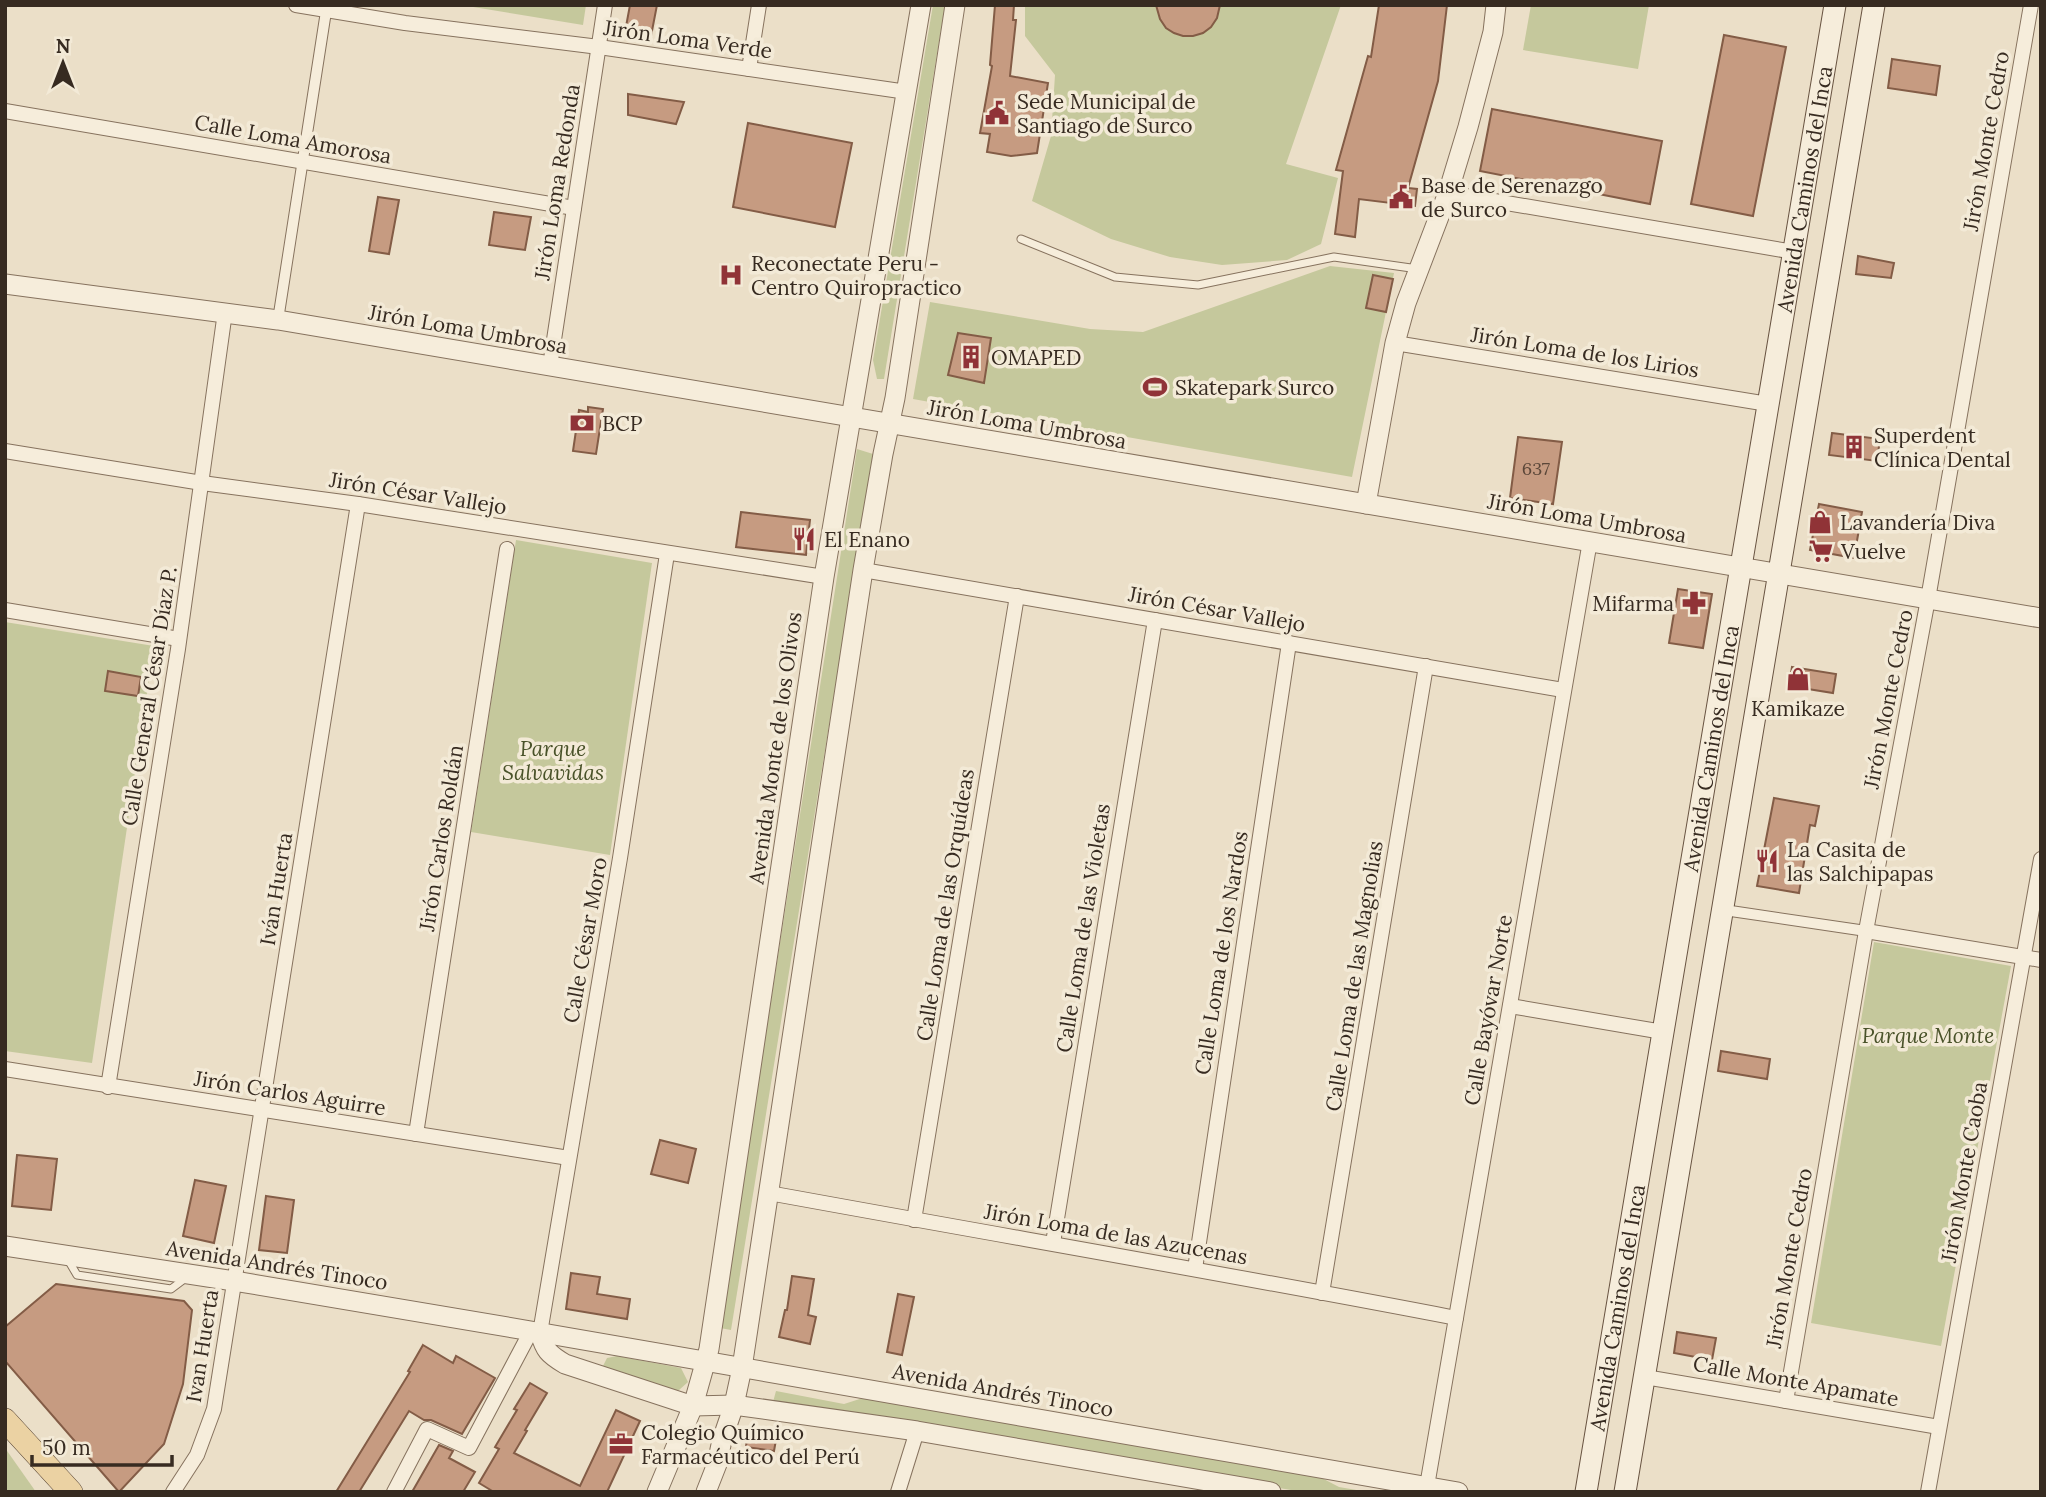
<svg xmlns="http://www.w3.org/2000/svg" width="2046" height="1497" viewBox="0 0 2046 1497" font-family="Lora,serif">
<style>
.green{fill:#c5c89c}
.building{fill:#c69b81;stroke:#835c46;stroke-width:2}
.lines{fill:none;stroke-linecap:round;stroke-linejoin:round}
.service-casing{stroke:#86725e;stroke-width:9}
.pedestrian-casing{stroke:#86725e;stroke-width:12}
.minor-casing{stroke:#86725e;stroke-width:16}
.tertiary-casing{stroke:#86725e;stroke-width:21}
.secondary-casing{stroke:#685341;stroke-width:23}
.primary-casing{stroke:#544132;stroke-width:24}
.service{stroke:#f6eddb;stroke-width:7}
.pedestrian{stroke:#f6eddb;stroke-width:10}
.minor{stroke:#f6eddb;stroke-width:14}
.tertiary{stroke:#f6eddb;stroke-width:19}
.secondary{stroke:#f6eddb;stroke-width:21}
.primary{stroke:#ebd2a3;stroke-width:23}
.labels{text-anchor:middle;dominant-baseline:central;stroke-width:7;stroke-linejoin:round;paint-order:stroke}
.number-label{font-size:18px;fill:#5b4739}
.street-label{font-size:21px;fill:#372b21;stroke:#f3ead7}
.poi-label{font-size:21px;fill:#372b21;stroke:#f3ead7;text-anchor:start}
.park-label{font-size:21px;font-style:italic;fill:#495229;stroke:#f3ead7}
</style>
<rect width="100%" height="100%" fill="#ebdfc8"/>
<!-- green -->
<g class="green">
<path d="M 461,5 L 586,5 L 583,25 Z"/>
<path d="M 933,5 L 945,5 L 884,379 L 877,379 L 873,360 Z"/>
<path d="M 1025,5 L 1341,5 L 1286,164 L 1338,178 L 1321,244 L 1287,260 L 1222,265 L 1170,257 L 1111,239 L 1032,201 L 1051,136 L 1055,75 L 1025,36 Z"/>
<path d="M 1531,5 L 1649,5 L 1638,69 L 1523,50 Z"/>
<path d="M 1330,266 L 1394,273 L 1352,477 L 913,399 L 930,302 L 1090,329 L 1143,332 Z"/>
<path d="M 857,449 L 873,454 L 731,1330 L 720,1328 Z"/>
<path d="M 516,540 L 652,563 L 610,855 L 471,832 Z"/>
<path d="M 5,622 L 154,646 L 92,1063 L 5,1051 Z"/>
<path d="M 1874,942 L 2011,966 L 1941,1346 L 1811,1323 Z"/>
<path d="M 617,1356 L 681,1368 L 688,1382 L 679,1390 L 670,1391 L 611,1373 L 603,1366 L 607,1358 Z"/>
<path d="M 776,1391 L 844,1404 L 866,1397 L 1318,1476 L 1339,1487 L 1368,1492 L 1303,1492 L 773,1402 Z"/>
<path d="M 5,1448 L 36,1492 L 5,1492 Z"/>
</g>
<!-- building -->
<g class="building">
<path d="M 630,5 L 657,5 L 651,36 L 625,32 Z"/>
<path d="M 995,5 L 1014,5 L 1013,20 L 1016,20 L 1010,76 L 1048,83 L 1037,153 L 1011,156 L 987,152 L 990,134 L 980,133 L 992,66 L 990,65 Z"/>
<path d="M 1156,5 L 1220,5 L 1217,18 L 1211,27 L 1203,33 L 1193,36 L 1183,36 L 1174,33 L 1166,28 L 1160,19 Z"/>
<path d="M 1379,5 L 1447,5 L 1438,81 L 1408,188 L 1417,189 L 1415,206 L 1359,199 L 1355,237 L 1335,234 L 1343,171 L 1336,170 L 1368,56 L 1371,57 Z"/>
<path d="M 1724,35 L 1786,47 L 1753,216 L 1691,204 Z"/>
<path d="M 1892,59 L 1940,66 L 1936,95 L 1888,88 Z"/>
<path d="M 628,94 L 684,102 L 676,124 L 628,115 Z"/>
<path d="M 1492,109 L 1662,141 L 1650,204 L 1480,171 Z"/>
<path d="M 748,123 L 852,143 L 835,227 L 733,207 Z"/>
<path d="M 378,197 L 399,200 L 389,254 L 369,251 Z"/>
<path d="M 494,212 L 531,217 L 525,250 L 489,245 Z"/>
<path d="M 1858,256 L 1894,263 L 1891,278 L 1856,274 Z"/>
<path d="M 1373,275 L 1393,279 L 1386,312 L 1366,308 Z"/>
<path d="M 958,333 L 991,338 L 984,383 L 948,375 Z"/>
<path d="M 588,407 L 603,409 L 596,454 L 573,451 L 579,410 L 588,412 Z"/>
<path d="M 1832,433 L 1880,439 L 1877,461 L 1829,455 Z"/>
<path d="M 1518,437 L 1562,442 L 1553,504 L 1510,498 Z"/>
<path d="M 1819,504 L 1862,512 L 1854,558 L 1810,550 Z"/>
<path d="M 741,512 L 810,520 L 806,555 L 736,547 Z"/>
<path d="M 1678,589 L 1712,594 L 1703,648 L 1669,643 Z"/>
<path d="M 1792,667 L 1836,674 L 1833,693 L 1789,686 Z"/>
<path d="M 108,671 L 141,677 L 138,696 L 105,691 Z"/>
<path d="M 1774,798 L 1819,806 L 1815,826 L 1810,825 L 1799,893 L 1757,886 Z"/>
<path d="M 1721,1051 L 1770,1059 L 1767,1079 L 1718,1071 Z"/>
<path d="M 660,1140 L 696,1149 L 688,1183 L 651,1174 Z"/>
<path d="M 17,1155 L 57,1159 L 51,1210 L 12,1206 Z"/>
<path d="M 195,1180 L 226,1186 L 214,1243 L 183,1236 Z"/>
<path d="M 266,1196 L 294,1200 L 287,1253 L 259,1250 Z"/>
<path d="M 571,1273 L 600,1277 L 597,1294 L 630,1299 L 627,1319 L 566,1309 Z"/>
<path d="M 792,1276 L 814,1279 L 808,1315 L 816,1317 L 810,1344 L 779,1337 L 785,1310 L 787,1310 Z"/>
<path d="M 56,1284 L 184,1301 L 192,1310 L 183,1384 L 164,1444 L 119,1492 L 5,1361 L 5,1327 Z"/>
<path d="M 898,1294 L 914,1297 L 902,1355 L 887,1352 Z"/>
<path d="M 1677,1332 L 1716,1338 L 1712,1360 L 1674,1353 Z"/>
<path d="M 423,1345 L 453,1363 L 456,1356 L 495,1378 L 462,1434 L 431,1420 L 424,1420 L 409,1411 L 359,1492 L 336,1492 L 410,1372 L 408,1371 Z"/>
<path d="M 530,1383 L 547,1393 L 525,1430 L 527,1431 L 514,1453 L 580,1486 L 616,1410 L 640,1421 L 607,1492 L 494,1492 L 479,1483 L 499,1449 L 495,1447 L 517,1410 L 514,1409 Z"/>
<path d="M 748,1430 L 777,1434 L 774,1451 L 746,1447 Z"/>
<path d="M 439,1445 L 453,1451 L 449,1458 L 475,1472 L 463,1492 L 412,1492 Z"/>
</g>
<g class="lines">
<!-- service casing -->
<g class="service-casing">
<g id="service">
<path d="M 1021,239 L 1115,277 L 1198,285 L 1334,257 L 1418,269"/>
<path d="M 67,1258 L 77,1275 L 171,1289 L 187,1277"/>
</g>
</g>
<!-- pedestrian casing -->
<g class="pedestrian-casing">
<g id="pedestrian">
<path d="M 278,320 L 327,5"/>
<path d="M 1724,910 L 1866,931"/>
</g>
</g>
<!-- minor casing -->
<g class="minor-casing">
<g id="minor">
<path d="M 296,5 L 405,23 L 599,47 L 907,92"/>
<path d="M 749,69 L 759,5"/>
<path d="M 5,111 L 574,208"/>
<path d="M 1448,193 L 1794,252"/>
<path d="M 1395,343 L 1768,404"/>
<path d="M 550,366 L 605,5"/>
<path d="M 5,451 L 202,483 L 358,504 L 824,577"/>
<path d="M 863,570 L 1563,690"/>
<path d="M 5,610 L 179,639"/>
<path d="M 1866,931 L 2041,960"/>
<path d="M 1510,1006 L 1663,1032"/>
<path d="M 5,1069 L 569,1158"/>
<path d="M 108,1087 L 178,649 L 225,312"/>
<path d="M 416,1134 L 507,549"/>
<path d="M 769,1193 C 998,1235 1228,1274 1456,1318"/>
<path d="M 914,1220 L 1017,596"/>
<path d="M 1053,1243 L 1155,620"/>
<path d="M 1195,1269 L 1289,643"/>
<path d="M 1322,1293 L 1426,666"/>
<path d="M 540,1333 L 620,858 L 667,554"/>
<path d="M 1645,1377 L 1939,1427"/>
<path d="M 1786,1401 L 1866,931 L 1928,599 L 2031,5"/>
<path d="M 1427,1486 L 1590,541"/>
<path d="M 173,1492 L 197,1455 L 214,1409 L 358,504"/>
<path d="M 394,1492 L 427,1429 L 469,1448 L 531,1331"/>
<path d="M 898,1492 L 917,1431"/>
<path d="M 1928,1492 L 2041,859"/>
</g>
</g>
<!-- tertiary casing -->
<g class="tertiary-casing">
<g id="tertiary">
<path d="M 5,284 L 278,320 L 2041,618"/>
<path d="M 1366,504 L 1395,343 L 1406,303 L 1448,193 L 1468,127 L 1493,32 L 1496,5"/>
<path d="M 5,1246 L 234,1281 L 531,1331 L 1458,1492"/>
<path d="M 540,1333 C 545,1350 548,1354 565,1364 L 693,1406 L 734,1405 L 917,1431 L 1271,1492"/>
<path d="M 657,1492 L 693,1406 L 709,1349 L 824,577 L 921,5"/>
<path d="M 706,1492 L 717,1464 L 722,1440 L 734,1405 L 742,1368 L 863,570 L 883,454 L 895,398 L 955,5"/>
</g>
</g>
<!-- secondary casing -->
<g class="secondary-casing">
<g id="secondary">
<path id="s1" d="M 1586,1492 L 1835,5"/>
<path d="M 1625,1492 L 1874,5"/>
</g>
</g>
<!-- primary casing -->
<g class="primary-casing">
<path id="primary" d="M 5,1420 L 71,1492"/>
</g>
<!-- service -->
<use href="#service" class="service"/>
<!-- pedestrian -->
<use href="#pedestrian" class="pedestrian"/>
<!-- minor -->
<use href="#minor" class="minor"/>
<!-- tertiary -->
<use href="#tertiary" class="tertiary"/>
<!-- secondary -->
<use href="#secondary" class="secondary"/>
<!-- primary -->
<use href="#primary" class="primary"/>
</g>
<!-- icons -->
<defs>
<g id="civic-bare" transform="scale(1.89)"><path d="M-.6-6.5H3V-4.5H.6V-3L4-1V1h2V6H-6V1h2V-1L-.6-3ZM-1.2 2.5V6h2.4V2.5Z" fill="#903337" stroke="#f3ead7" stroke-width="2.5" paint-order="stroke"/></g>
<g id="hospital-bare" transform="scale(1.89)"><path d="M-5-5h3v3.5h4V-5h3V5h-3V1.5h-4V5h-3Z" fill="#903337" stroke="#f3ead7" stroke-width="2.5" paint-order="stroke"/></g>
<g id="building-bare" transform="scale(1.89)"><path d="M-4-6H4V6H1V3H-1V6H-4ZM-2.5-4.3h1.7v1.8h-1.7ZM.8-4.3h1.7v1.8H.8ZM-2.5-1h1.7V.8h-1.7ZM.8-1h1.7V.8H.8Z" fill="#903337" stroke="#f3ead7" stroke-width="2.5" paint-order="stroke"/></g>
<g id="stadium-bare" transform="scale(1.89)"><path d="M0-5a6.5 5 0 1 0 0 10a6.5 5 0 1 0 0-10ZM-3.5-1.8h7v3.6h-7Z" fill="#903337" stroke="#f3ead7" stroke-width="2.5" paint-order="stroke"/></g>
<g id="bank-bare" transform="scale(1.89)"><path d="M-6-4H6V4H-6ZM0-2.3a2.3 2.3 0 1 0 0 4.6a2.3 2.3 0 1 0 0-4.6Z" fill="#903337" stroke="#f3ead7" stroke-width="2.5" paint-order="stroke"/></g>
<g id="shop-bare" transform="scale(1.89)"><path d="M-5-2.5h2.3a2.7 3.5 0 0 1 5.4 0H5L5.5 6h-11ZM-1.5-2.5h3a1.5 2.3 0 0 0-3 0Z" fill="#903337" stroke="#f3ead7" stroke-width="2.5" paint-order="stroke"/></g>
<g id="restaurant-bare" transform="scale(1.89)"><path d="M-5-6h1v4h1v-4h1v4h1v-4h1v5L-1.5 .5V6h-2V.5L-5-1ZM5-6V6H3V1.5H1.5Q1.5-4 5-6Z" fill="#903337" stroke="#f3ead7" stroke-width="2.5" paint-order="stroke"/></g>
<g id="supermarket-bare" transform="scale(1.89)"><path d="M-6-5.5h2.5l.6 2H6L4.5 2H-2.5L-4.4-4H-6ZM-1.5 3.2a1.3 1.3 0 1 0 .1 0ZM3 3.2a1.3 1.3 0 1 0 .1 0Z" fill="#903337" stroke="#f3ead7" stroke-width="2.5" paint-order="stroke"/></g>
<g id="pharmacy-bare" transform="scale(1.89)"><path d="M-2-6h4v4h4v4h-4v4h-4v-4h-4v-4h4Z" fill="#903337" stroke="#f3ead7" stroke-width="2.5" paint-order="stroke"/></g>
<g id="office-bare" transform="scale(1.89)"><path d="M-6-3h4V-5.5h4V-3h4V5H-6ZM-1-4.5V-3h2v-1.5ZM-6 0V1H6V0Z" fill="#903337" stroke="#f3ead7" stroke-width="2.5" paint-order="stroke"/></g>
</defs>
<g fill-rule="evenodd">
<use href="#civic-bare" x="997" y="113"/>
<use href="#civic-bare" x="1401" y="197"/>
<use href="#hospital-bare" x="731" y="275"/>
<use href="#building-bare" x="971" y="357"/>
<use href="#stadium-bare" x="1155" y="387"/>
<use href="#bank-bare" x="582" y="423"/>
<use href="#building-bare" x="1854" y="447"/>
<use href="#shop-bare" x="1820" y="522"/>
<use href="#restaurant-bare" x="804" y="539"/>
<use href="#supermarket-bare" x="1821" y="551"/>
<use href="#pharmacy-bare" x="1694" y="603"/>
<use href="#shop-bare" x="1798" y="679"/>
<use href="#restaurant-bare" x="1767" y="861"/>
<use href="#office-bare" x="621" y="1444"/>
</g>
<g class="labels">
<!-- number labels -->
<g class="number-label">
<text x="1536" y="468">637</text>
</g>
<!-- street labels -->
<g class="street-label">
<text transform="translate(688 39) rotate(8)">Jirón Loma Verde</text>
<text transform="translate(293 139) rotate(10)">Calle Loma Amorosa</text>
<text transform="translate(1986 141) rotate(-80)">Jirón Monte Cedro</text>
<text transform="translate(557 182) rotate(-81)">Jirón Loma Redonda</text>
<text stroke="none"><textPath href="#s1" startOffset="1321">Avenida Caminos del Inca</textPath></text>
<text transform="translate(468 329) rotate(10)">Jirón Loma Umbrosa</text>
<text transform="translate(1585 352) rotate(9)">Jirón Loma de los Lirios</text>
<text transform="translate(1027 424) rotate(10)">Jirón Loma Umbrosa</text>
<text transform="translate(418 493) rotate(9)">Jirón César Vallejo</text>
<text transform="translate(1587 518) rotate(10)">Jirón Loma Umbrosa</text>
<text transform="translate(1217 609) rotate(10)">Jirón César Vallejo</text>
<text transform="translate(149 696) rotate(-81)">Calle General César Díaz P.</text>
<text transform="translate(1888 699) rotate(-79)">Jirón Monte Cedro</text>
<text transform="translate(775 748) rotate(-82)">Avenida Monte de los Olivos</text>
<text stroke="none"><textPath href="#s1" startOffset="754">Avenida Caminos del Inca</textPath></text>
<text transform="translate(441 838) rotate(-81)">Jirón Carlos Roldán</text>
<text transform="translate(276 889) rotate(-81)">Iván Huerta</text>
<text transform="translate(945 905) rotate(-81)">Calle Loma de las Orquídeas</text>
<text transform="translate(1083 928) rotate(-81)">Calle Loma de las Violetas</text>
<text transform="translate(585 940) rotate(-80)">Calle César Moro</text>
<text transform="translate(1221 953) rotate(-81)">Calle Loma de los Nardos</text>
<text transform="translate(1354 976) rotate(-81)">Calle Loma de las Magnolias</text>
<text transform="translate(1488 1010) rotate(-80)">Calle Bayóvar Norte</text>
<text transform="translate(290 1093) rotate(9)">Jirón Carlos Aguirre</text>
<text transform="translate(1964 1172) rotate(-80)">Jirón Monte Caoba</text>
<text transform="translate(1116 1234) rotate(10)">Jirón Loma de las Azucenas</text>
<text transform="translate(1789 1258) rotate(-80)">Jirón Monte Cedro</text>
<text transform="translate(277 1265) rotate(9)">Avenida Andrés Tinoco</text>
<text stroke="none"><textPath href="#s1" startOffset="187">Avenida Caminos del Inca</textPath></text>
<text transform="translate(202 1346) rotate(-81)">Ivan Huerta</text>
<text transform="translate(1796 1381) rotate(10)">Calle Monte Apamate</text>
<text transform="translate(1003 1390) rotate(10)">Avenida Andrés Tinoco</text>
</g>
<!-- poi labels -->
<g class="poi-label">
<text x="1017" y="101">Sede Municipal de<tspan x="1017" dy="24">Santiago de Surco</tspan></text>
<text x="1421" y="185">Base de Serenazgo<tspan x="1421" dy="24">de Surco</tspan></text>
<text x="751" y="263">Reconectate Peru -<tspan x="751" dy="24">Centro Quiropractico</tspan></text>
<text x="991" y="357">OMAPED</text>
<text x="1175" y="387">Skatepark Surco</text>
<text x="602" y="423">BCP</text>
<text x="1874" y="435">Superdent<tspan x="1874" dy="24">Clínica Dental</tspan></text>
<text x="1840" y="522">Lavandería Diva</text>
<text x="824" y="539">El Enano</text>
<text x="1841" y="551">Vuelve</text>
<text x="1674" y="603" text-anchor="end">Mifarma</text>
<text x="1798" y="708" text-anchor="middle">Kamikaze</text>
<text x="1787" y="849">La Casita de<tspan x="1787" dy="24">las Salchipapas</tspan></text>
<text x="641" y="1432">Colegio Químico<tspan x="641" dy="24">Farmacéutico del Perú</tspan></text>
</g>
<!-- park labels -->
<g class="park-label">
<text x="553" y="748">Parque<tspan x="553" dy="24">Salvavidas</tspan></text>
<text x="1928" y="1035">Parque Monte</text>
</g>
</g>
<!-- border -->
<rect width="2046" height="1497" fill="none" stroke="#372b21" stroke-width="14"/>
<!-- north arrow -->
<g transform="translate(63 63)" stroke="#f3ead7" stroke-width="5" paint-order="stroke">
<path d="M0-5L12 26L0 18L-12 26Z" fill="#372b21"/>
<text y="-10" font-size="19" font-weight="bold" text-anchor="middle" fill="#372b21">N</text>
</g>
<!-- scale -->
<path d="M32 1455v10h140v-10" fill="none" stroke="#372b21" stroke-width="3.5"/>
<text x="42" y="1455" font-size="21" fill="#372b21" stroke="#f3ead7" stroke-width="5" paint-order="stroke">50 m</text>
</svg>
